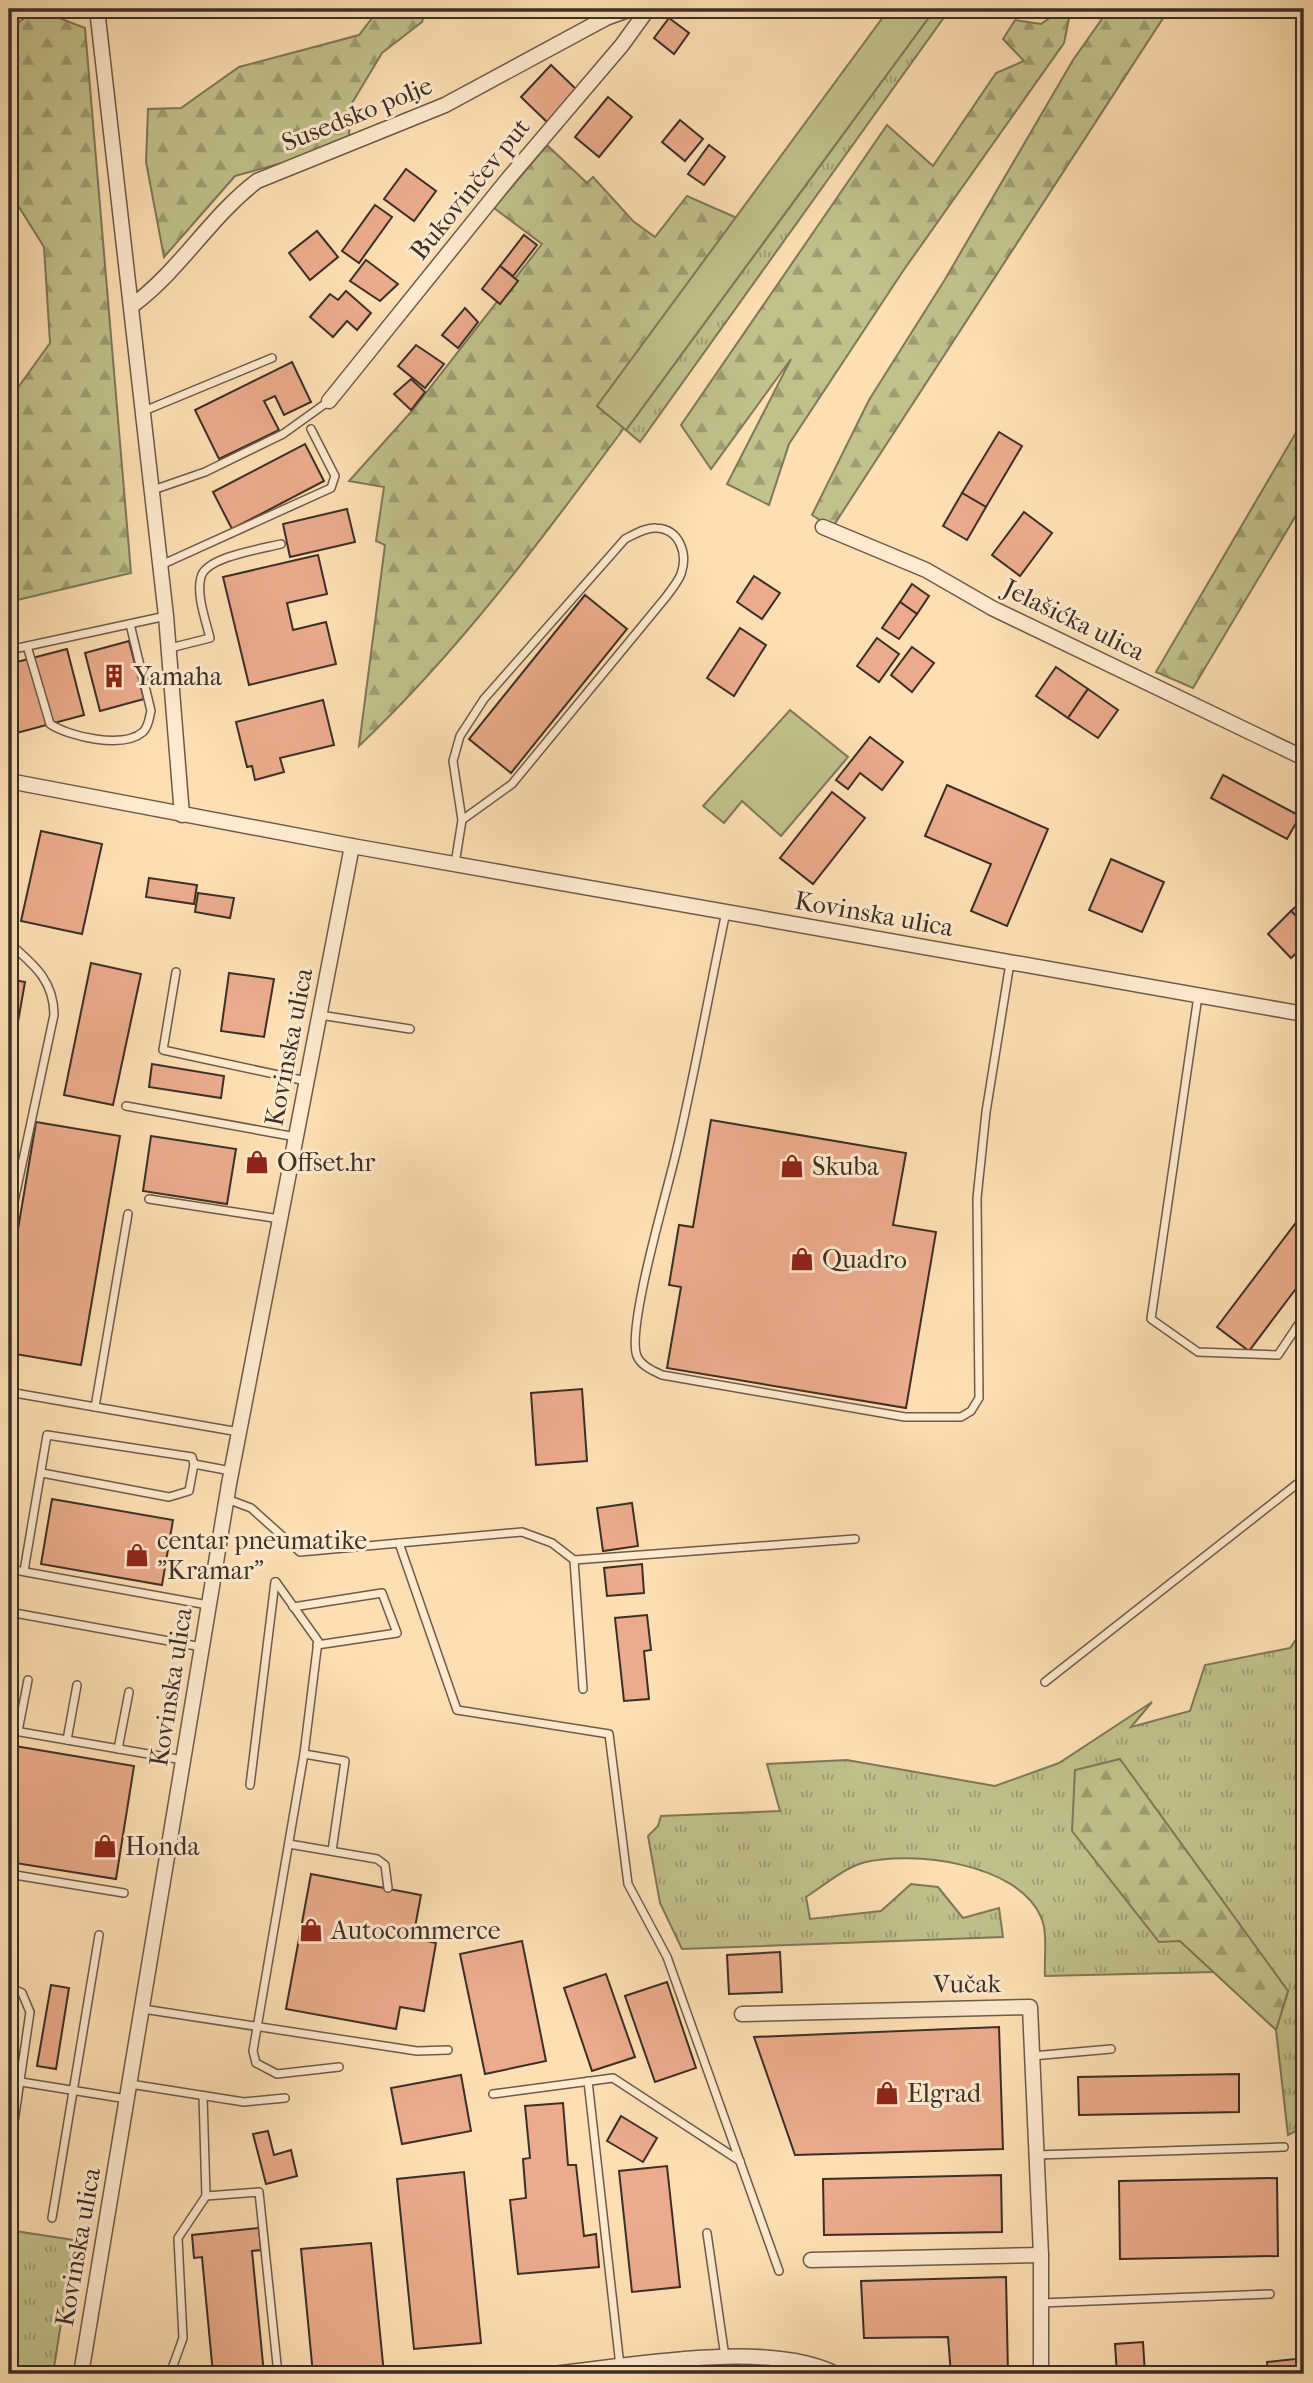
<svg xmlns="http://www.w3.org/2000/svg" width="1313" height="2383" viewBox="0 0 1313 2383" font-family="'IM FELL French Canon',serif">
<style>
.grass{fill:url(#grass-tufts);stroke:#7e7859;stroke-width:2}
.forest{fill:url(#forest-firs);stroke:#7e7859;stroke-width:2}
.garden{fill:#c1c18c;stroke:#7e7859;stroke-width:2}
.building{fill:#ebab8c;stroke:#3c2f26;stroke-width:2}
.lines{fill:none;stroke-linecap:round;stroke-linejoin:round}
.service-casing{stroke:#6c5b4a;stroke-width:10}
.minor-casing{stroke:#6c5b4a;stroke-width:17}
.service{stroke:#feeace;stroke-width:7}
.minor{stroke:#feeace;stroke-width:14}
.labels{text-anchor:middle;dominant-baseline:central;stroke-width:6;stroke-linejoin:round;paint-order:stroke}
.street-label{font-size:26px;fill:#3c2f26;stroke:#feeace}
.poi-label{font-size:26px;fill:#3c2f26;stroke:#feeace;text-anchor:start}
</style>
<defs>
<pattern id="grass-tufts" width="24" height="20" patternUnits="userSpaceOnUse" patternTransform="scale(1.75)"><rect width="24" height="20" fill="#c1c18c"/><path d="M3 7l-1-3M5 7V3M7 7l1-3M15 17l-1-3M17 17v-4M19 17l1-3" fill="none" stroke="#9e9d72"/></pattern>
<pattern id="forest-firs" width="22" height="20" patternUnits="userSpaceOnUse" patternTransform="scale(1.75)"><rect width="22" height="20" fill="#c1c18c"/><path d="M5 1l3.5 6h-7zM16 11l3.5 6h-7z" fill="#9e9d72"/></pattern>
</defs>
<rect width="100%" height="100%" fill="#fedfb4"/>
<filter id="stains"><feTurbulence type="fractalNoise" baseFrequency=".00286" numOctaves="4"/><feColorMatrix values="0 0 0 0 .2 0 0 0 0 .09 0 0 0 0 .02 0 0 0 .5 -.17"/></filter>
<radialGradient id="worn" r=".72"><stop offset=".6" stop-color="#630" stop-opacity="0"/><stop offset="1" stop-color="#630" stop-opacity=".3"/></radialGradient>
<!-- grass -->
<g class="grass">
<path d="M 935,9 L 950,9 L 640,442 L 626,430 Z"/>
<path d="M 1304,1628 L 1304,2127 L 1288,2135 L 1276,2030 L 1288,1991 L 1180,1941 L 1214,1972 L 1045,1976 C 1044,1959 1048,1932 1041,1917 C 1018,1863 912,1850 862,1863 C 843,1869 823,1886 806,1897 L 810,1919 L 881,1911 L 911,1884 L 938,1887 L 963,1918 L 999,1908 L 1003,1937 L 682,1949 L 660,1903 L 648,1836 L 658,1826 L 661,1816 L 780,1811 L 767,1764 L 847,1760 L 995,1786 L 1059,1763 L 1152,1702 L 1131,1727 L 1190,1711 L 1205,1665 L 1290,1648 Z"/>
<path d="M 9,2230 L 74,2240 L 53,2374 L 9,2374 Z"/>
</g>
<!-- forest -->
<g class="forest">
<path d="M 36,9 L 85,28 L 131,573 L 9,602 L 9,400 L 50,343 L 44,247 L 14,199 L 9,198 L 9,30 Z"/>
<path d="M 379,9 L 426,9 L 422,22 L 382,53 L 352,103 L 348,145 L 235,176 L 164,257 L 146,162 L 148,109 L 181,108 L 239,67 L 359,35 Z"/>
<path d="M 1062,9 L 1071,9 L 1064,43 L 903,271 L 789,444 L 769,505 L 727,484 L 791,359 L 711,469 L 681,425 L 887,125 L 933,166 L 996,73 L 1024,61 L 1003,39 L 1015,20 L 1041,24 Z"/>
<path d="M 1109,9 L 1169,9 L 832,528 L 812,515 L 869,400 L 944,281 L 1073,60 Z"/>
<path d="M 547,145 L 587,183 L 593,177 L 633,221 L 655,237 L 687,196 L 737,218 L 597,406 L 624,428 C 542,539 460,650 359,746 L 385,545 L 376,541 L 384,487 L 349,481 L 411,412 L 542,244 L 494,208 Z"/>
<path d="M 1304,419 L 1304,502 L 1193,688 L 1156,672 Z"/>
<path d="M 1120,1759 L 1288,1991 L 1276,2030 L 1180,1941 L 1159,1942 L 1072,1831 L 1075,1770 Z"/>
</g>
<!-- garden -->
<g class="garden">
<path d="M 889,9 L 935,9 L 626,430 L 597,406 Z"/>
<path d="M 790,710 L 848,757 L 781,836 L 742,801 L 724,823 L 703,806 Z"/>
</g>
<!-- building -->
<g class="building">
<path d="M 669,18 L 689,33 L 674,54 L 654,38 Z"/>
<path d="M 551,65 L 577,90 L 547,122 L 521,97 Z"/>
<path d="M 608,97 L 632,117 L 599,157 L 575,137 Z"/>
<path d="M 680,120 L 703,139 L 685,161 L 662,142 Z"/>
<path d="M 709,145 L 725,157 L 704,185 L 688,174 Z"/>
<path d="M 406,169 L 436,191 L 414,221 L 384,199 Z"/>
<path d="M 375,205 L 392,217 L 359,263 L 342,251 Z"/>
<path d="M 317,231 L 338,257 L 310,280 L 289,253 Z"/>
<path d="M 524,235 L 537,245 L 513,276 L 500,266 Z"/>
<path d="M 366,260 L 398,284 L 380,301 L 350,281 Z"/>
<path d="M 500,266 L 518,281 L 500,304 L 482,289 Z"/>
<path d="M 346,291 L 371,313 L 357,330 L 347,321 L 333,337 L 310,317 L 330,294 L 338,300 Z"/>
<path d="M 465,308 L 478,322 L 458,348 L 442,335 Z"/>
<path d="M 416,345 L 444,364 L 425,388 L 398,366 Z"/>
<path d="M 292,362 L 311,402 L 284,415 L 275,396 L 264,401 L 279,430 L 219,459 L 195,410 Z"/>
<path d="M 411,379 L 425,392 L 411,410 L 394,394 Z"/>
<path d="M 999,432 L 1022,446 L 986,507 L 962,493 Z"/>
<path d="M 305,444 L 324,481 L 232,529 L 213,492 Z"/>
<path d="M 962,493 L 986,507 L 967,540 L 943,526 Z"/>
<path d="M 347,509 L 355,542 L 290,557 L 283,524 Z"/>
<path d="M 1024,512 L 1052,533 L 1020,576 L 992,555 Z"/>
<path d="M 318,555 L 327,594 L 287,603 L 293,630 L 326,622 L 336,664 L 249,685 L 223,577 Z"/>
<path d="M 754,576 L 780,593 L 762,619 L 737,602 Z"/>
<path d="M 912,584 L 929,596 L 917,614 L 900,602 Z"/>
<path d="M 585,595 L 627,629 L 511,773 L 469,739 Z"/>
<path d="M 900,602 L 917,614 L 899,639 L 882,628 Z"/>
<path d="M 740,628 L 766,645 L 734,696 L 707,678 Z"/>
<path d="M 877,638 L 899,654 L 879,682 L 857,666 Z"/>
<path d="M 129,641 L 144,699 L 100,711 L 85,653 Z"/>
<path d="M 912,647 L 934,663 L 912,692 L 891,675 Z"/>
<path d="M 67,649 L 84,715 L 9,735 L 9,664 Z"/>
<path d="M 1056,667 L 1088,689 L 1068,718 L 1036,696 Z"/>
<path d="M 1088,689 L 1118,710 L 1098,738 L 1068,718 Z"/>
<path d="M 323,700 L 334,745 L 280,758 L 284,772 L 255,780 L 252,766 L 247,767 L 236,722 Z"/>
<path d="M 870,737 L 903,762 L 882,790 L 860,773 L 848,789 L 836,780 Z"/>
<path d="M 1223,775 L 1300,816 L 1287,839 L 1211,798 Z"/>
<path d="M 947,785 L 1048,829 L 1007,926 L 971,911 L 991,864 L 925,836 Z"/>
<path d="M 832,792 L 865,818 L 813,884 L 780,858 Z"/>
<path d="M 41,831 L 102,844 L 82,934 L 21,921 Z"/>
<path d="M 1111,859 L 1164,882 L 1142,932 L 1089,910 Z"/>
<path d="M 149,878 L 197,885 L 194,904 L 146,897 Z"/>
<path d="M 198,893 L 234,898 L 230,918 L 195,912 Z"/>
<path d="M 1304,899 L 1304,924 L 1291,911 Z"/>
<path d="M 1291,911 L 1304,924 L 1304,946 L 1291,958 L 1268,934 Z"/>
<path d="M 91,963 L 141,974 L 113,1105 L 64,1095 Z"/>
<path d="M 229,973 L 274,979 L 264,1037 L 221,1031 Z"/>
<path d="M 9,979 L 25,982 L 9,1073 Z"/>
<path d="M 152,1064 L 224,1076 L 221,1098 L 149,1087 Z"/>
<path d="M 711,1120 L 906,1153 L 893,1225 L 936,1232 L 906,1408 L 667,1368 L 681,1287 L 669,1285 L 679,1225 L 693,1227 Z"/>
<path d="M 36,1122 L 120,1136 L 81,1365 L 9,1353 L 9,1283 Z"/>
<path d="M 151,1136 L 236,1149 L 227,1204 L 143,1191 Z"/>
<path d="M 1304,1212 L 1304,1278 L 1249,1351 L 1217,1327 Z"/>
<path d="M 582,1389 L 587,1461 L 536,1465 L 531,1393 Z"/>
<path d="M 52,1499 L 173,1520 L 162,1585 L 41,1564 Z"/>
<path d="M 632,1503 L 638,1546 L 603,1551 L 597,1508 Z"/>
<path d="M 642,1564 L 644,1593 L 607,1596 L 604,1568 Z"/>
<path d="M 647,1615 L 651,1650 L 644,1651 L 649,1699 L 624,1701 L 615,1618 Z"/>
<path d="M 9,1745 L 134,1766 L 116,1879 L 9,1862 Z"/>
<path d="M 311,1874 L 421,1895 L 413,1938 L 436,1943 L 424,2011 L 400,2007 L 396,2029 L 286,2009 Z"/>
<path d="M 522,1941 L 546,2061 L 485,2074 L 460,1954 Z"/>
<path d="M 780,1952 L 782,1992 L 729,1994 L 727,1955 Z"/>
<path d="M 606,1974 L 635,2057 L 592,2071 L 564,1988 Z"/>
<path d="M 667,1982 L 696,2068 L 655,2082 L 625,1996 Z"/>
<path d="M 51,1985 L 69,1988 L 56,2069 L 37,2066 Z"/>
<path d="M 999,2027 L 1003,2149 L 795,2155 L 754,2037 Z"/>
<path d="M 1239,2074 L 1239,2112 L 1079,2115 L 1078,2077 Z"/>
<path d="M 461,2075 L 471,2131 L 402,2144 L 391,2088 Z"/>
<path d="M 563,2103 L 568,2165 L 576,2165 L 584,2236 L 596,2234 L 599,2267 L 518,2274 L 510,2200 L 526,2198 L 523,2159 L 530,2158 L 525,2106 Z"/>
<path d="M 621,2116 L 657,2138 L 643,2162 L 607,2141 Z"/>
<path d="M 268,2131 L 274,2155 L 291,2150 L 297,2176 L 266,2184 L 253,2134 Z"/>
<path d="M 667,2166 L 680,2287 L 632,2292 L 619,2171 Z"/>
<path d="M 464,2172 L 481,2343 L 414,2349 L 397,2179 Z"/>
<path d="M 1001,2175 L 1002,2232 L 824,2235 L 823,2179 Z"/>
<path d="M 1277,2178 L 1278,2256 L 1120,2259 L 1119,2181 Z"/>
<path d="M 259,2228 L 261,2250 L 252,2251 L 264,2374 L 213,2374 L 202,2257 L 194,2258 L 192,2235 Z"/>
<path d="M 371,2243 L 384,2374 L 313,2374 L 301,2249 Z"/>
<path d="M 1006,2277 L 1008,2374 L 951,2374 L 948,2337 L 864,2338 L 861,2281 Z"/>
<path d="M 1143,2342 L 1145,2374 L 1117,2374 L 1115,2344 Z"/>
<path d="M 1304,2358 L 1304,2374 L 1268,2374 L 1267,2362 Z"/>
</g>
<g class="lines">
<!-- service casing -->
<g class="service-casing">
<g id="service">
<path d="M 144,411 L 272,358"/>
<path d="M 153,490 L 205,472 L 283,434 L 329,401"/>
<path d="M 161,565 L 331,488 L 335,476 L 311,429"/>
<path d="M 27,646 L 50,724 C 70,737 123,749 143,732 C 149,726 149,718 151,711 L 130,624"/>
<path d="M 170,648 L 210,638 C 206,621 196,595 201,577 C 206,557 261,549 281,544"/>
<path d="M 9,650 L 166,616"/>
<path d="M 455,864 L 462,820 L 453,761 L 460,736 L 484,699 L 625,539 C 635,534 646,527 656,528 C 680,529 688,554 681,574 C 678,582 671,590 666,597 L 512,784 L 462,820"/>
<path d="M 726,912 C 709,992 695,1073 676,1153 C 668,1188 626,1329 637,1356 C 641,1366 654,1371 662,1375 L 905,1417 L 961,1417 L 971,1411 L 979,1398 L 977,1198 L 986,1112 L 1010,963"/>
<path d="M 9,943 C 33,964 54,980 54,1015 L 9,1225"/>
<path d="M 176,972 L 163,1050 L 306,1081"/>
<path d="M 1198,996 L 1151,1319 L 1198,1352 L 1278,1355 L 1304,1316"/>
<path d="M 320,1015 L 410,1029"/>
<path d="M 126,1106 L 296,1137"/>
<path d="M 149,1199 L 280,1219"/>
<path d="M 9,1392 L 239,1432"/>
<path d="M 95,1407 L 128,1214"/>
<path d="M 194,1464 L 231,1471"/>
<path d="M 227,1499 L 251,1508 L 300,1552 L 522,1532 L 552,1543 L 574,1560 L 583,1689"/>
<path d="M 399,1543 L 457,1710 L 609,1734 L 628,1884 L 667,1957 L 779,2271"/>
<path d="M 574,1560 L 855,1539"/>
<path d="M 9,1569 L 208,1605"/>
<path d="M 24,1571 L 47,1435 L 192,1457 L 194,1464 L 189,1491 L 169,1497 L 42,1473"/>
<path d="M 276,1582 L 318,1641 L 304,1754 L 253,2051 L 256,2063 L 277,2074 L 339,2067"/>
<path d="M 293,1607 L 382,1593 L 397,1633 L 317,1645"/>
<path d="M 9,1612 L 202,1647"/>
<path d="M 1045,1682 L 1297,1484 L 1304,1486"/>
<path d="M 9,1730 L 183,1760"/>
<path d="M 18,1731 L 28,1680"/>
<path d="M 67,1740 L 77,1685"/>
<path d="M 118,1749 L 129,1692"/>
<path d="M 304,1754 L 345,1761 L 332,1851"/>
<path d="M 250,1785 L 275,1582"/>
<path d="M 289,1844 L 377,1859 L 385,1865 L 388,1888"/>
<path d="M 9,1874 L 124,1893"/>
<path d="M 9,1987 L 22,1993 L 30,2012 L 9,2156"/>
<path d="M 143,2009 L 417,2051 L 448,2050"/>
<path d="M 1032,2056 L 1111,2049"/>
<path d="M 588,2081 L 620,2366"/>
<path d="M 21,2082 L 127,2099"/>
<path d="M 130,2084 L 244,2102 L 285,2098"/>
<path d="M 493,2094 L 613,2078 L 740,2161"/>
<path d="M 203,2096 L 206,2196 L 259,2192 L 278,2374"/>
<path d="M 1036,2155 L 1284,2147"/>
<path d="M 52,2218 L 99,1935"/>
<path d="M 707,2233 L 725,2357"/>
<path d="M 1041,2303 L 1270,2294"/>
<path d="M 170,2374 L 183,2338 L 178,2238 L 206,2196"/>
</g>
</g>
<!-- minor casing -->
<g class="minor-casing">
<g id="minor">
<path d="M 97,9 L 166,616 L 182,815"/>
<path d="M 133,305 C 181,269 210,217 257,181 L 445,105 L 606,18 L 631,9"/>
<path d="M 329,401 L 508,179 L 622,45 L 648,9"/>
<path d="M 823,527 L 926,570 L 992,608 L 1304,758"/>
<path d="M 9,781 L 352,846 L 1304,1014"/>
<path d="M 742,2014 L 1030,2007 L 1041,2255 L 1041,2374"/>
<path d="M 811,2260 L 1041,2255"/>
<path d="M 81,2374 L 229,1484 L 352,846"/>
<path d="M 551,2374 C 630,2366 767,2339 836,2374"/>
</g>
</g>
<!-- service -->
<use href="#service" class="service"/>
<!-- minor -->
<use href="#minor" class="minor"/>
</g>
<!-- icons -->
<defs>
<g id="building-bare" transform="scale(1.89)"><path d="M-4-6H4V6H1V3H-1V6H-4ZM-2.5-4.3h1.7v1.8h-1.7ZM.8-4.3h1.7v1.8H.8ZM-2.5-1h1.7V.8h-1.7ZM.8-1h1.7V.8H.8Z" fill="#8f2418" stroke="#feeace" stroke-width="2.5" paint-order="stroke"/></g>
<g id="shop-bare" transform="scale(1.89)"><path d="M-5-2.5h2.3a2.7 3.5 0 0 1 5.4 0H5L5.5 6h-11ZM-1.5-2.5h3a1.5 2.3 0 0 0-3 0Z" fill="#8f2418" stroke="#feeace" stroke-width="2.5" paint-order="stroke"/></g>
</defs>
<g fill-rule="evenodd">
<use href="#building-bare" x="114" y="676"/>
<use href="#shop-bare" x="257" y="1162"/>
<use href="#shop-bare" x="792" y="1166"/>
<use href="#shop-bare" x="802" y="1259"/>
<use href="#shop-bare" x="137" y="1555"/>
<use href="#shop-bare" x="105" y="1846"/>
<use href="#shop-bare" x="311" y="1930"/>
<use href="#shop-bare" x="887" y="2093"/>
</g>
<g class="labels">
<!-- street labels -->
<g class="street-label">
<text transform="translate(357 114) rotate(-22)">Susedsko polje</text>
<text transform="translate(470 189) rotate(-51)">Bukovinčev put</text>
<text transform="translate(1074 620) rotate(26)">Jelašićka ulica</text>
<text transform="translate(874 914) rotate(10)">Kovinska ulica</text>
<text transform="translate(289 1047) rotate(-79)">Kovinska ulica</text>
<text transform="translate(171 1687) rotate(-81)">Kovinska ulica</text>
<text transform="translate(967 1984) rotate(-1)">Vučak</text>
<text transform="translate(78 2247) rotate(-80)">Kovinska ulica</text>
</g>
<!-- poi labels -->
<g class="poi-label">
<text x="134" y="676">Yamaha</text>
<text x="277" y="1162">Offset.hr</text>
<text x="812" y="1166">Skuba</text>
<text x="822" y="1259">Quadro</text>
<text x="157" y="1540">centar pneumatike<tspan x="157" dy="30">"Kramar"</tspan></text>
<text x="125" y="1846">Honda</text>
<text x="331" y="1930">Autocommerce</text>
<text x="907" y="2093">Elgrad</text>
</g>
</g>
<!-- margin -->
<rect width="1313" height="2383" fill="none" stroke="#fedfb4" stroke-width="35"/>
<rect x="10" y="10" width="1292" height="2362" fill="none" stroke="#3c2f26" stroke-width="3.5"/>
<rect x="18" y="18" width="1278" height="2348" fill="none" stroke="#3c2f26" stroke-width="2"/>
<rect width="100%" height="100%" filter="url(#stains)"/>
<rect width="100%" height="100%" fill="url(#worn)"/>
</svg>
